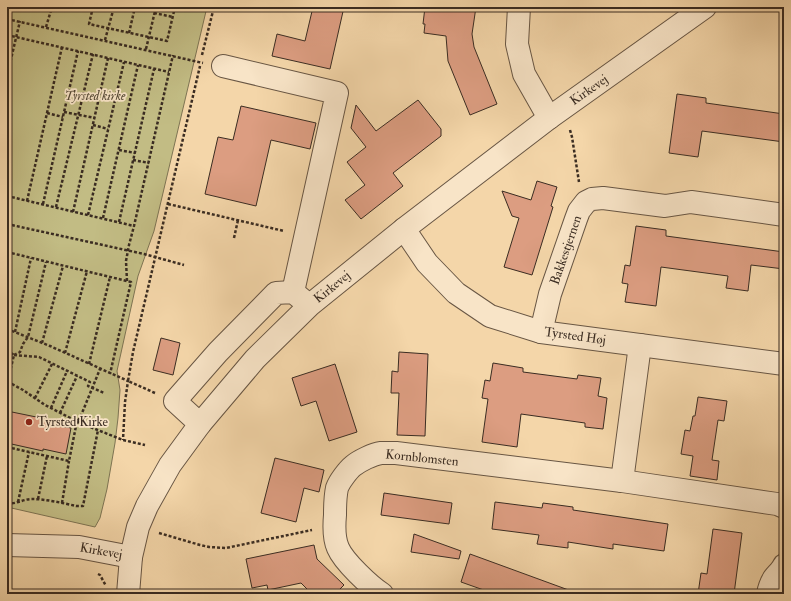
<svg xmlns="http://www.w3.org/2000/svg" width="791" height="601" viewBox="0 0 791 601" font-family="'IM FELL Double Pica',serif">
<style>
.green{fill:#c2bc84;stroke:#7e7453}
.building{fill:#dc9d81;stroke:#3a2c22}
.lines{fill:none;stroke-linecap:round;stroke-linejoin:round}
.minor-casing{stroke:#685644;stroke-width:24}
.path{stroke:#3a2c22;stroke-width:2.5;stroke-dasharray:3 2;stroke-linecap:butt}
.minor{stroke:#f8e4c7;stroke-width:22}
.poi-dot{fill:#8f2418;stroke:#f8e4c7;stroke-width:1.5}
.labels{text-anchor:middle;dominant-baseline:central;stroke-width:3.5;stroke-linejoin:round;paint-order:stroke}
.street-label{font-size:13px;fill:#3a2c22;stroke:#f8e4c7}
.park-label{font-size:13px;font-style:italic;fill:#554936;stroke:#f8e4c7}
.poi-label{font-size:13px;fill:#3a2c22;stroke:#f8e4c7;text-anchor:start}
</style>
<rect width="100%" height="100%" fill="#f4d6a9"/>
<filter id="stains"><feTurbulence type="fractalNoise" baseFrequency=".005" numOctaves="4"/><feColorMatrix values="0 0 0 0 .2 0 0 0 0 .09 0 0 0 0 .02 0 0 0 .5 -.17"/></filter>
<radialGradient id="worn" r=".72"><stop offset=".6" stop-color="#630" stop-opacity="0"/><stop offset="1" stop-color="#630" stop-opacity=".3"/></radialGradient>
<!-- green -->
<path class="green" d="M 7,7 L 207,7 L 154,231 L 138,276 L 117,371 L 120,390 L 118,418 L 115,443 L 107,489 L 100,518 L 95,527 L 7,507 Z"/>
<!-- building -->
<g class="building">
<path d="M 313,7 L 344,7 L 330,69 L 272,56 L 277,34 L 305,41 Z"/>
<path d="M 425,7 L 476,7 L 472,34 L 474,47 L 497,104 L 470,115 L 448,61 L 446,36 L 424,33 L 425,24 L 423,24 Z"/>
<path d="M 677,94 L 706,98 L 706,103 L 784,114 L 784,142 L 702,131 L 698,157 L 669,153 Z"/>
<path d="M 418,100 L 441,129 L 441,136 L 393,173 L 403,186 L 361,219 L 345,200 L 365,185 L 347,162 L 366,147 L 351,128 L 356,105 L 376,131 Z"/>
<path d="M 241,106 L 316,123 L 310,149 L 271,140 L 256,206 L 205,194 L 218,137 L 233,140 Z"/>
<path d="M 537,181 L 557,187 L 551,206 L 553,207 L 532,275 L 504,267 L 519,218 L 512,216 L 502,191 L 531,200 Z"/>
<path d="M 636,226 L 666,230 L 666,236 L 784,252 L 784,269 L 751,265 L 748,291 L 726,288 L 728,276 L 661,267 L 656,306 L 625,302 L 628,284 L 622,283 L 625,265 L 630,266 Z"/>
<path d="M 161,338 L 180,343 L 173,375 L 153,370 Z"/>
<path d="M 399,352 L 428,354 L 425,436 L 397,435 L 399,393 L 391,393 L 392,371 L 398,372 Z"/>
<path d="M 493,363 L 523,368 L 523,372 L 577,379 L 578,375 L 601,378 L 598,396 L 607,398 L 603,429 L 585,427 L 585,423 L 521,414 L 517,447 L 482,442 L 488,399 L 482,398 L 485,380 L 490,381 Z"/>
<path d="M 335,364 L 357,432 L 329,441 L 316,401 L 301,406 L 292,378 Z"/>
<path d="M 698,397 L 727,401 L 724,421 L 718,420 L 712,460 L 719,461 L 717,480 L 690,476 L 693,456 L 681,454 L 685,430 L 690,431 L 693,416 L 695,416 Z"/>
<path d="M 7,411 L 51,420 L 50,424 L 71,428 L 66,454 L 43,449 L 43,451 L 7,443 Z"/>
<path d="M 275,458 L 324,470 L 319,492 L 304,488 L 296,522 L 261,513 Z"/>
<path d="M 384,493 L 452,503 L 449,524 L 381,515 Z"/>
<path d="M 495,502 L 542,508 L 543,503 L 573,507 L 573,510 L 668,524 L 664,551 L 613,544 L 613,549 L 568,542 L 568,548 L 537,544 L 539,535 L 492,529 Z"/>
<path d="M 713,529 L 742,533 L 734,594 L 698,594 L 701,573 L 707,574 Z"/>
<path d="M 414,534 L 461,551 L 459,559 L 411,552 Z"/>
<path d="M 314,545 L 317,559 L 344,585 L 335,594 L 312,594 L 301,583 L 268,590 L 267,585 L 252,588 L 246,559 Z"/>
<path d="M 470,554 L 574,592 L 574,594 L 495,594 L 461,582 Z"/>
</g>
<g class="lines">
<!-- minor casing -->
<g class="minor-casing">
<g id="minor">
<path d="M 519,7 L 517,44 L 524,74 L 549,118"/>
<path d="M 223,66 L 337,93 L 293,292"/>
<path d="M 404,229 L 427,263 L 456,293 L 490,316 L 541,332 L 784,364"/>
<path d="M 541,332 L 550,294 L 576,219 L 579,211 L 586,202 L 592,199 L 603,198 L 665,206 L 691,202 L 784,215"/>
<path d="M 200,424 L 175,401 L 218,352 L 276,293 L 293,292 L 304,301"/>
<path d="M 622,481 L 640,345"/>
<path d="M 7,545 L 79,547 L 131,557"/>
<path d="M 128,594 L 131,557 L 138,527 L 147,506 L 170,465 L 200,424 L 255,359 L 310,305 L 404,229 L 549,118 L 705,7"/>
<path d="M 382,594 C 370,586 344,562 338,548 C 334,539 334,526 335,515 C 335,506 335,497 337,488 C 339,482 348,470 353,466 C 359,461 373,454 381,453 C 385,453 391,453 396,453 L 622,481 L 777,504 L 784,507"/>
<path d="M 768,594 C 769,588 771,583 774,578 C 777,574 782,570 784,565"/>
</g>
</g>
<!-- path -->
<g class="path">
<path d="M 93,7 L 89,24 L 167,41 L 175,7"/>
<path d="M 154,13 L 173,17"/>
<path d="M 7,19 L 203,63"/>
<path d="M 46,27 L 52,7"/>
<path d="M 129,33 L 135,7"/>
<path d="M 7,35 L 169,72"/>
<path d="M 105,40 L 114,7"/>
<path d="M 146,49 L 156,7"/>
<path d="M 202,55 L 214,7"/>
<path d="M 7,76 L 20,21"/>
<path d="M 64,112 L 95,118"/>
<path d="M 47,113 L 63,117"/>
<path d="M 93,125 L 108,129"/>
<path d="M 570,130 L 572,137 L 579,182"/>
<path d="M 119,150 L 135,153"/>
<path d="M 133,160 L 149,163"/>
<path d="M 7,196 L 134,226"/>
<path d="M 27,201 L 62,47"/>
<path d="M 43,204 L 78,51"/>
<path d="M 168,204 L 284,231"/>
<path d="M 56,207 L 93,54"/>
<path d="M 73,212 L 108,58"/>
<path d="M 88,215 L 124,62"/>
<path d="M 103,218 L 138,65"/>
<path d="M 119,222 L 154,69"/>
<path d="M 7,224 L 144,254 L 184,265"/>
<path d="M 234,238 L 238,220"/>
<path d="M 7,252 L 131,282 L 110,374"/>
<path d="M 7,262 L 9,253"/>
<path d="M 127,281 L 126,261 L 129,245 L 134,226 L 173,55"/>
<path d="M 7,329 L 50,346 L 128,381 L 125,402 L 123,440"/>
<path d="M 15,332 L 31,258"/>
<path d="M 42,343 L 63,266"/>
<path d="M 7,350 L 14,355 L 7,384"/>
<path d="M 65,353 L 87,271"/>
<path d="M 14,355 L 39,357 L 90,382 L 88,386 L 104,393"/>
<path d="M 14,355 L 20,352 L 23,344 L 28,337 L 46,262"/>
<path d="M 89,364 L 110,277"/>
<path d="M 7,385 L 12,384 L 23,390 L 45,405 L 80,423 L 123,440 L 145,445"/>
<path d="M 155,393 L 128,381 L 133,352 L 200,66"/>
<path d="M 35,398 L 52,364"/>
<path d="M 51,408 L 67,371"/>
<path d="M 60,413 L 77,376"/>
<path d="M 7,447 L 69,461 L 77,421 L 80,418 L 100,369"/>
<path d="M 7,463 L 11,448"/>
<path d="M 38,499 L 47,456"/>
<path d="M 18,502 L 29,452"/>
<path d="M 7,503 C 15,505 23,499 32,499 C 45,499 63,503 76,506 L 83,506 L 98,430"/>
<path d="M 62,503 L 69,461"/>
<path d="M 159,533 L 200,545 L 209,547 L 226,548 L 312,530"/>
<path d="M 98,574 L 100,575 L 106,586"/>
</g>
<!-- minor -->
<use href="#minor" class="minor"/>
</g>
<!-- markers -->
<circle class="poi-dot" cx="29" cy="422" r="4"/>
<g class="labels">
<!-- street labels -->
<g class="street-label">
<text transform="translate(589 90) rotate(-35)">Kirkevej</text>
<text transform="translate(566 250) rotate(-71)">Bakkestjernen</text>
<text transform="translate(332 287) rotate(-39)">Kirkevej</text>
<text transform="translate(575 336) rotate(8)">Tyrsted Høj</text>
<text transform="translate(422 458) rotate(6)">Kornblomsten</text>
<text transform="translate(101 551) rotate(10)">Kirkevej</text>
</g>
<!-- park labels -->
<g class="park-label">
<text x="95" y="96">Tyrsted kirke</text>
</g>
<!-- poi labels -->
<g class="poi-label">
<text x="37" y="422">Tyrsted Kirke</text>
</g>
</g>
<!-- margin -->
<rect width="791" height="601" fill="none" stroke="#f4d6a9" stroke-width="24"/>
<rect x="8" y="8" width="775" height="585" fill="none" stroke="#3a2c22" stroke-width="2"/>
<rect x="12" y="12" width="767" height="577" fill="none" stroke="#3a2c22"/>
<rect width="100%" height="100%" filter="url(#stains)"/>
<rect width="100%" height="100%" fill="url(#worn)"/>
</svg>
